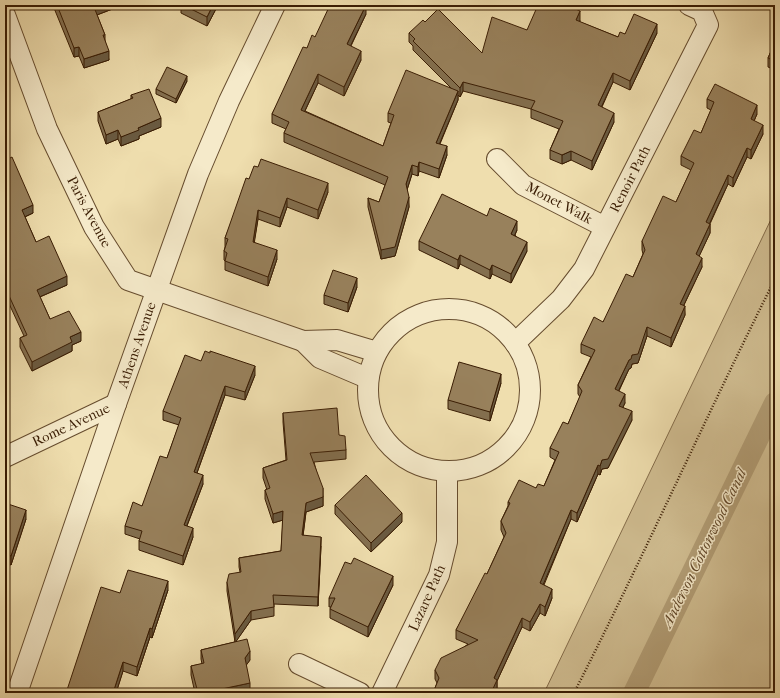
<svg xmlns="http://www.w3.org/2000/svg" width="780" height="698" viewBox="0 0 780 698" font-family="'IM FELL French Canon',serif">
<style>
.green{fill:#d0bd91;stroke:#846c4a}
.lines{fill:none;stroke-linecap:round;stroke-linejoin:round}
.canal{stroke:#b19c74;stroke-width:22}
.minor-casing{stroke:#664c2e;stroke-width:22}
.path{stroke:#391c03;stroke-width:2.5;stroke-dasharray:1 2;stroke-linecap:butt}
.minor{stroke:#f5eaca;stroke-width:20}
.wall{fill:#836f4f;stroke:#391c03}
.shaded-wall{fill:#6a5a40;stroke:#391c03}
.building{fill:#98815c;stroke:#391c03}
.labels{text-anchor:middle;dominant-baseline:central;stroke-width:3;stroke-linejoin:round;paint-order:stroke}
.street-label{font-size:14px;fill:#391c03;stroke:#f5eaca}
.water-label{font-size:15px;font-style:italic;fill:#63492b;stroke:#f5eaca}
</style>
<rect width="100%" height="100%" fill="#efdeae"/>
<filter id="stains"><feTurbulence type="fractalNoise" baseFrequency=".005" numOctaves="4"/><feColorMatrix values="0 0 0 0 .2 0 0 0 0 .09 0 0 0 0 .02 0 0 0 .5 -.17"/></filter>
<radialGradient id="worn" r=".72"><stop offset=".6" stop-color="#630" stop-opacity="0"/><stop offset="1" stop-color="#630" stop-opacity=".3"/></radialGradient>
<!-- green -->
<path class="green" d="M 775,211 L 775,693 L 544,693 Z"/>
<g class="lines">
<!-- canal -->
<path class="canal" d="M 634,693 L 775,403"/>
<!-- minor casing -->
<g class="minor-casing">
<g id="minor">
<path d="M 5,15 L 47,129 L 94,227 L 128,280 L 303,341 L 337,340 L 377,352"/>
<path d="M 497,159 L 523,185 L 605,227"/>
<circle cx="449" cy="390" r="81"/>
<path d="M 303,341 L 320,358 L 367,378"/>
<path d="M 515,343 L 561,299 L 584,269 L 708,25 L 702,11 L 689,5"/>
<path d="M 5,457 L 116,404"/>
<path d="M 299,664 L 360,693"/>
<path d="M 17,693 L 116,404 L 198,174 L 229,101 L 275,5"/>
<path d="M 382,693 L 439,575 L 447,542 L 447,472"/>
</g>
</g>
<!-- path -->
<path class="path" d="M 574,693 C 644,556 706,416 775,279"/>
<!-- minor -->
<use href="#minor" class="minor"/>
</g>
<!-- wall -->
<g class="wall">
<path d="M 54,5 L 115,5 L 115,8 L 97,15 L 105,35 L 105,41 L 109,60 L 84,68 L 79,56 L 74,57 L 54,8 Z"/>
<path d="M 181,5 L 223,5 L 221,9 L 217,7 L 207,26 L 181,13 Z"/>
<path d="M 366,14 L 351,46 L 361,60 L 344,96 L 318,83 L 305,111 L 383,146 L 391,123 L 388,122 L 388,113 L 452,89 L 413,50 L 413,46 L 409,42 L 409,33 L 425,22 L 482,53 L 527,30 L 580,20 L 580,22 L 618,37 L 625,34 L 657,33 L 630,90 L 613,82 L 602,107 L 614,122 L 592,170 L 571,160 L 562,164 L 550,159 L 550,150 L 559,129 L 531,118 L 531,109 L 463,91 L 460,97 L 458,95 L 458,100 L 440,144 L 447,155 L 439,178 L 419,171 L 418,176 L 412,174 L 407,190 L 409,207 L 395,256 L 381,259 L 368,207 L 368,198 L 379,202 L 385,185 L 284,142 L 284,133 L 286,129 L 272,123 L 272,114 L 307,48 L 315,37 Z"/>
<path d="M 775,42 L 775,70 L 768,67 L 768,58 Z"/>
<path d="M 187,81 L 176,103 L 156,94 L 156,89 Z"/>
<path d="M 131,95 L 161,127 L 139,136 L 139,139 L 121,146 L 118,139 L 106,144 L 98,121 L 98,112 L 131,99 Z"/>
<path d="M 707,99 L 757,114 L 754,121 L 763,134 L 751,159 L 747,157 L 733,187 L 728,184 L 710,224 L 710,233 L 699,256 L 702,267 L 684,305 L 685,315 L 671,347 L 647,336 L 638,363 L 632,364 L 631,368 L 629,369 L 619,391 L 625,403 L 623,407 L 632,420 L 608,468 L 602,469 L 600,475 L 598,474 L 577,522 L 571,519 L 544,585 L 552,598 L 545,616 L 540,613 L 530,631 L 522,627 L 497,681 L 497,689 L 495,693 L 433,693 L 437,683 L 435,679 L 435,670 L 468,644 L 456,639 L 456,630 L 487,574 L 504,537 L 501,530 L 501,521 L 508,506 L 508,502 L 536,488 L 544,486 L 555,460 L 550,457 L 550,448 L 568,424 L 580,397 L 578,394 L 578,385 L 591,357 L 581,353 L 581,344 L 603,322 L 633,277 L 643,254 L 642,250 L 642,241 L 676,202 L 691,170 L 681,165 L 681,156 L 701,133 L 711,110 L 707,108 Z"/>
<path d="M 5,158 L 33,213 L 25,217 L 36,242 L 67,285 L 40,297 L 50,319 L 81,341 L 72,345 L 72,351 L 32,371 L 20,347 L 20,338 L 24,336 L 5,295 Z"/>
<path d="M 249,179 L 328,192 L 318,219 L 287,207 L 280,227 L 258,219 L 254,242 L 277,259 L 268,286 L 225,270 L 225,261 L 224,260 L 224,251 L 225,247 L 225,238 Z"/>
<path d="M 487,216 L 517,230 L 515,235 L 527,251 L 511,283 L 492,274 L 490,279 L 460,264 L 458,269 L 419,250 L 419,241 Z"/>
<path d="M 357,287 L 348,312 L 324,304 L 324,295 Z"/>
<path d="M 201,361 L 255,375 L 245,400 L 225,395 L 197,473 L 203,484 L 187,526 L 193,537 L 183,565 L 139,550 L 139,541 L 140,539 L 125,534 L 125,526 L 142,506 L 167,458 L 179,425 L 163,420 L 163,411 Z"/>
<path d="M 501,383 L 490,421 L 448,409 L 448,400 Z"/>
<path d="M 283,413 L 339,435 L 346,450 L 346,459 L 314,462 L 323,497 L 323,506 L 306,512 L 303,535 L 321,546 L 318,606 L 274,604 L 274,616 L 251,620 L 236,641 L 250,660 L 246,665 L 250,692 L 244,693 L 195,693 L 191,675 L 191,666 L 202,664 L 201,659 L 201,650 L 235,642 L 227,591 L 227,582 L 240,572 L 239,567 L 239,558 L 281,551 L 283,520 L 273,523 L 265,499 L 265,490 L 267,490 L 263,478 L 263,468 L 286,460 L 283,422 Z"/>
<path d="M 5,503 L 26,519 L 11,565 L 5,563 Z"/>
<path d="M 335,505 L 402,522 L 371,552 L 335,514 Z"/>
<path d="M 393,585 L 368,637 L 330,618 L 330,609 L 331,607 L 329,607 L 329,598 Z"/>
<path d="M 168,590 L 152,638 L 150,637 L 137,676 L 123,671 L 116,693 L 66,693 L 120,593 Z"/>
</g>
<!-- shaded-wall -->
<g class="shaded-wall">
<path d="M 99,5 L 115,5 L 115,8 L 94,16 L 94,7 Z"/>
<path d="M 213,5 L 217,5 L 217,7 L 207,26 L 207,17 Z"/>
<path d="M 366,5 L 366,14 L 347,53 L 347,44 Z"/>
<path d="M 580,11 L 580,20 L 576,29 L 576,20 Z"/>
<path d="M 657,24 L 657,33 L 630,90 L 630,81 Z"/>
<path d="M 79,47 L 79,56 L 74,57 L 74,48 Z"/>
<path d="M 109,51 L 109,60 L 84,68 L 84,59 Z"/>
<path d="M 361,51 L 361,60 L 344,96 L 344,87 Z"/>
<path d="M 613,73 L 613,82 L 598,114 L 598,105 Z"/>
<path d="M 318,74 L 318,83 L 301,119 L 301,110 Z"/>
<path d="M 187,76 L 187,81 L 176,103 L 176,99 Z"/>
<path d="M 463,82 L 463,91 L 460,97 L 460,88 Z"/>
<path d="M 458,91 L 458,100 L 436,152 L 436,143 Z"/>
<path d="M 757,105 L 757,114 L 751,128 L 751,119 Z"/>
<path d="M 614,113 L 614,122 L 592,170 L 592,161 Z"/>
<path d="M 161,118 L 161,127 L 139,136 L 139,139 L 121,146 L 121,137 L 138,128 Z"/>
<path d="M 763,125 L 763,134 L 751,159 L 751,150 Z"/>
<path d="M 118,130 L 118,139 L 106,144 L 106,135 Z"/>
<path d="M 447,146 L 447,155 L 439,178 L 439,169 Z"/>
<path d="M 747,148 L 747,157 L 733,187 L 733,178 Z"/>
<path d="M 571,151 L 571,160 L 562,164 L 562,155 Z"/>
<path d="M 419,162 L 419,171 L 418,176 L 418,167 Z"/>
<path d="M 412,165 L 412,174 L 406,193 L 406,184 Z"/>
<path d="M 728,175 L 728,184 L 706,231 L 706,222 Z"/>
<path d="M 328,183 L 328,192 L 318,219 L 318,210 Z"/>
<path d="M 409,197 L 409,207 L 395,256 L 381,259 L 381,250 Z"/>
<path d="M 287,198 L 287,207 L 280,227 L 280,218 Z"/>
<path d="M 33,205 L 33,213 L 22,218 L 22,210 Z"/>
<path d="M 258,210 L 258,219 L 253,251 L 253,242 Z"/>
<path d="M 517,221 L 517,230 L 511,243 L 511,234 Z"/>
<path d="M 710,224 L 710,233 L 696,263 L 696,254 Z"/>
<path d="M 527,242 L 527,251 L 511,283 L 511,274 Z"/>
<path d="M 277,250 L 277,259 L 268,286 L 268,277 Z"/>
<path d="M 460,255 L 460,264 L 458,269 L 458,260 Z"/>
<path d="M 702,258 L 702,267 L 680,313 L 680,304 Z"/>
<path d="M 492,265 L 492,274 L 490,279 L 490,270 Z"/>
<path d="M 67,276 L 67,285 L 37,298 L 37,290 Z"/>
<path d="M 357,278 L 357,287 L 348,312 L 348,303 Z"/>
<path d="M 685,306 L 685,315 L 671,347 L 671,338 Z"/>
<path d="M 647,327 L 647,336 L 638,363 L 632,364 L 631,368 L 629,369 L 615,398 L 615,389 L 629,360 L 632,355 Z"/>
<path d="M 81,332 L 81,341 L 72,345 L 72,351 L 32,371 L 32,362 L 70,337 Z"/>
<path d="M 255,366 L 255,375 L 245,400 L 245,392 Z"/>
<path d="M 501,374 L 501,383 L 490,421 L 490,412 Z"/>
<path d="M 225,386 L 225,395 L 194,481 L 194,472 Z"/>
<path d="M 625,394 L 625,403 L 619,415 L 619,406 Z"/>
<path d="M 632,411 L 632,420 L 608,468 L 602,469 L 600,475 L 600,466 L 602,460 Z"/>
<path d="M 598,465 L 598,474 L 577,522 L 577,513 Z"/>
<path d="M 203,475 L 203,484 L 184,533 L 184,525 Z"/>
<path d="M 323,488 L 323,506 L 306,512 L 302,544 L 302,535 L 306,503 Z"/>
<path d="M 26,510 L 26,519 L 11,565 L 11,556 Z"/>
<path d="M 571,510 L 571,519 L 540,592 L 540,583 Z"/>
<path d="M 283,511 L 283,520 L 273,523 L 273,514 Z"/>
<path d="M 402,513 L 402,522 L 371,552 L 371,543 Z"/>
<path d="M 193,528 L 193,537 L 183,565 L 183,556 Z"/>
<path d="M 321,537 L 321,546 L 318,606 L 318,597 Z"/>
<path d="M 393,576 L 393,585 L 368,637 L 368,627 Z"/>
<path d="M 168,581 L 168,590 L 152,638 L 152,629 Z"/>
<path d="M 552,589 L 552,598 L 545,616 L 545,607 Z"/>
<path d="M 540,604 L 540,613 L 530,631 L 530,622 Z"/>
<path d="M 251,611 L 251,620 L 235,643 L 235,634 Z"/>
<path d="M 522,618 L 522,627 L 497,681 L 497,689 L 495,693 L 491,693 L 494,678 Z"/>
<path d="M 150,628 L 150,637 L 137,676 L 137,667 Z"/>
<path d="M 250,651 L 250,660 L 245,667 L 245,658 Z"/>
<path d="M 123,662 L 123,671 L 116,693 L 113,693 Z"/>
<path d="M 250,683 L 250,692 L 244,693 L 203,693 Z"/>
</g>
<!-- building -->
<g class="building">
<path d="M 57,5 L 99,5 L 94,7 L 105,35 L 103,35 L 109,51 L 84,59 L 79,47 L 74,48 Z"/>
<path d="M 183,5 L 213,5 L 207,17 Z"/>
<path d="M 330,5 L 366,5 L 347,44 L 361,51 L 344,87 L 318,74 L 301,110 L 383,146 L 394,115 L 388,113 L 406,70 L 458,91 L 436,143 L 447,146 L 439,169 L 419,162 L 418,167 L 412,165 L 406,184 L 409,197 L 395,247 L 381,250 L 368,198 L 379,202 L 388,177 L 284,133 L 289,122 L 272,114 L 303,47 L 307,48 L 312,35 L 315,37 Z"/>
<path d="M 538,5 L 567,5 L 580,11 L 576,20 L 618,37 L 620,32 L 625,34 L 634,14 L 657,24 L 630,81 L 613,73 L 598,105 L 614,113 L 592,161 L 571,151 L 562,155 L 550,150 L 563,121 L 531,109 L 535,101 L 463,82 L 460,88 L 413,41 L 415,39 L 409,33 L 423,20 L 425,22 L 438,9 L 482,53 L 492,17 L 527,30 Z"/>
<path d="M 775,42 L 775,61 L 768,58 Z"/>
<path d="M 167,67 L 187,76 L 176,99 L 156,89 Z"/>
<path d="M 715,84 L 757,105 L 751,119 L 763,125 L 751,150 L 747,148 L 733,178 L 728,175 L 706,222 L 710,224 L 696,254 L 702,258 L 680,304 L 685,306 L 671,338 L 647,327 L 638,354 L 632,355 L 631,359 L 629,360 L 615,389 L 625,394 L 619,406 L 632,411 L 608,459 L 602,460 L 600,466 L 598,465 L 577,513 L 571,510 L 540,583 L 552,589 L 545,607 L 540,604 L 530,622 L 522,618 L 494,678 L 497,680 L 491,693 L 433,693 L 439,678 L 435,670 L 441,658 L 478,640 L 456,630 L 485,573 L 487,574 L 506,533 L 501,521 L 510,503 L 508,502 L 519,480 L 536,488 L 538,484 L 544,486 L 559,452 L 550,448 L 563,422 L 568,424 L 582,391 L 578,385 L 595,350 L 581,344 L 594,317 L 603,322 L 626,274 L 633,277 L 645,250 L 642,241 L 663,196 L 676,202 L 694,163 L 681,156 L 694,130 L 701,133 L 712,107 L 714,102 L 707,99 Z"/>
<path d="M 149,89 L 161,118 L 138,128 L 139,130 L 121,137 L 118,130 L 106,135 L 98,112 L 133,98 L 131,95 Z"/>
<path d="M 12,157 L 33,205 L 22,210 L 36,242 L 49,236 L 67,276 L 37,290 L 50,319 L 69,311 L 81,332 L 70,337 L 72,342 L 32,362 L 20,338 L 27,335 L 5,287 L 5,158 L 6,160 Z"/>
<path d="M 261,159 L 328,183 L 318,210 L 287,198 L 280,218 L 258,210 L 253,242 L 277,250 L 268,277 L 225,261 L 227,253 L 224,251 L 228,239 L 225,238 L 246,178 L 249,179 L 254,166 L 258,167 Z"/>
<path d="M 442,194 L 487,216 L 490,208 L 517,221 L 511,234 L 527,242 L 511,274 L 492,265 L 490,270 L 460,255 L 458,260 L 419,241 Z"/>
<path d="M 333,270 L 357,278 L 348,303 L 324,295 Z"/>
<path d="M 205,351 L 210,353 L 210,351 L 255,366 L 245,392 L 225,386 L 194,472 L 203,475 L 184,525 L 193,528 L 183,556 L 139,541 L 142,531 L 125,526 L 133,502 L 142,506 L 160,456 L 167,458 L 181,418 L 163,411 L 185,355 L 201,361 Z"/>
<path d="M 459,362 L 501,374 L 490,412 L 448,400 Z"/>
<path d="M 337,408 L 339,435 L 345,436 L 346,450 L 310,453 L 323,488 L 323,497 L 306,503 L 302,535 L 321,537 L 318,597 L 273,595 L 274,607 L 251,611 L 235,634 L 227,582 L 229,574 L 241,572 L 239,558 L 281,551 L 283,511 L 273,514 L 265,490 L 270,488 L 263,468 L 287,460 L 283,413 Z"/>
<path d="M 366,475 L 402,513 L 371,543 L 335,505 Z"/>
<path d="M 5,503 L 26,510 L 11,556 L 5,554 Z"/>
<path d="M 354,558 L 393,576 L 368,627 L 330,609 L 335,598 L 329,598 L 345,562 L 351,564 Z"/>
<path d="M 128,570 L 168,581 L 152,629 L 150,628 L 137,667 L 123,662 L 113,693 L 66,693 L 101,587 L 120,593 Z"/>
<path d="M 247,639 L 250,651 L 245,658 L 250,683 L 203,693 L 198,693 L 191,666 L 204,663 L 201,650 Z"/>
</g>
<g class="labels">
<!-- street labels -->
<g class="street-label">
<text transform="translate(630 179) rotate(-63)">Renoir Path</text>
<text transform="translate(559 203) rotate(28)">Monet Walk</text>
<text transform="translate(89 212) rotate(62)">Paris Avenue</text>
<text transform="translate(137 345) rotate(-71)">Athens Avenue</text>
<text transform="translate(71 425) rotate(-25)">Rome Avenue</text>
<text transform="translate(427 598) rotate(-66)">Lazare Path</text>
</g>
<!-- water labels -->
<g class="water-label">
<text transform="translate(704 548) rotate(-64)">Anderson Cottonwood Canal</text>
</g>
</g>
<!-- margin -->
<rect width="780" height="698" fill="none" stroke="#efdeae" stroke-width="20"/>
<rect x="6" y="6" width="768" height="686" fill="none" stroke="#391c03" stroke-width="2"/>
<rect x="10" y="10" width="760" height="678" fill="none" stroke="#391c03"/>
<rect width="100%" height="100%" filter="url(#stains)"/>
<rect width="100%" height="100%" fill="url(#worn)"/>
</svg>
